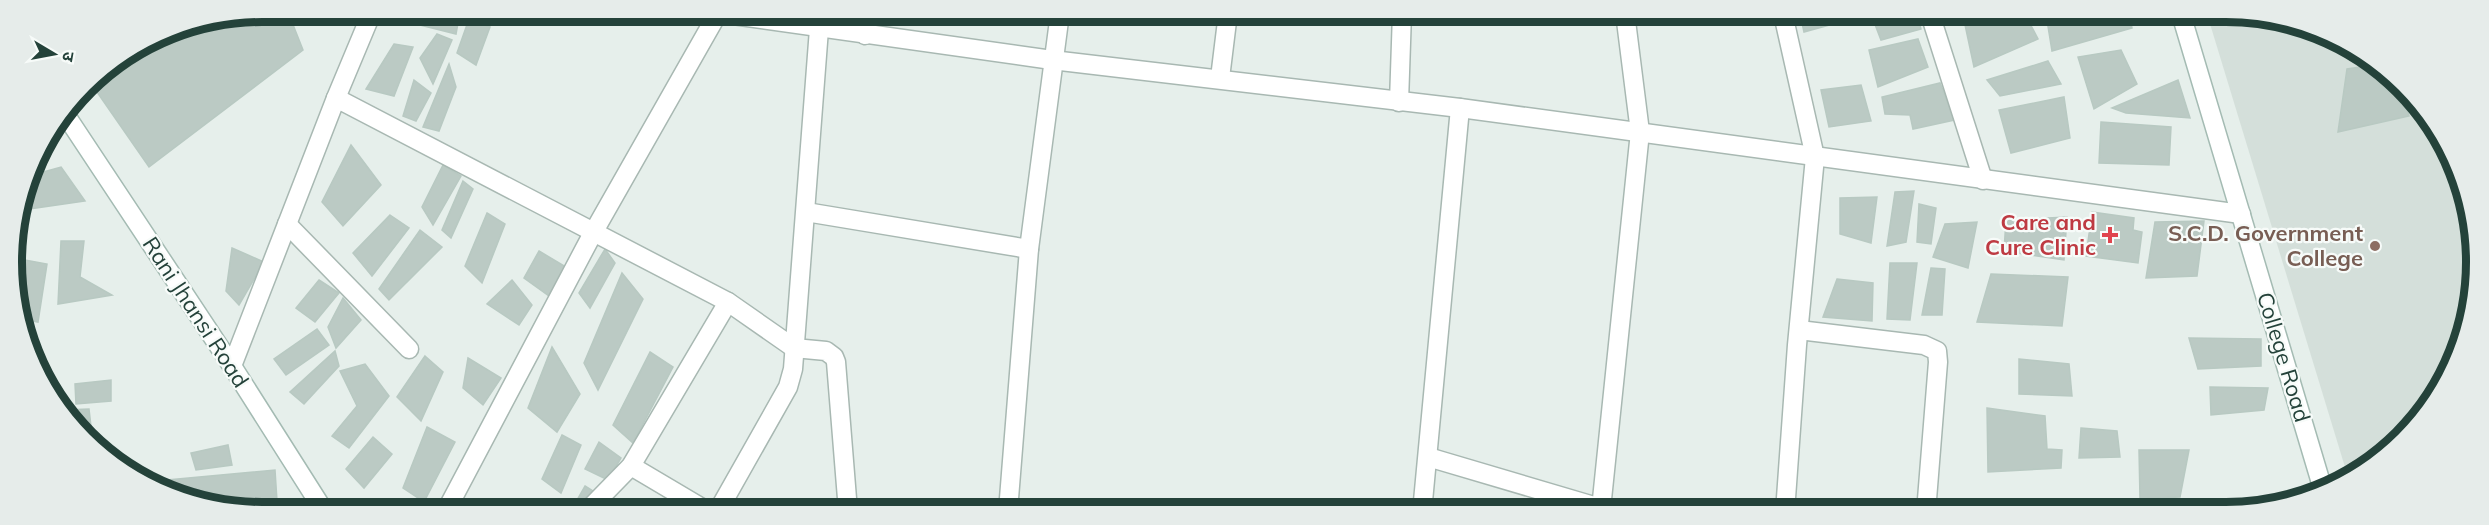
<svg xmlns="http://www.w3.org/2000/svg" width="2489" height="525" viewBox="0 0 2489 525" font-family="Mulish,'Noto Sans Devanagari',sans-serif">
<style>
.built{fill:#d4dfda}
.building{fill:#bbcac4;stroke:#b8c9c2;stroke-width:1.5}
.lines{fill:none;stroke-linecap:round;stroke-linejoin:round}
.street-casing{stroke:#a8b8b2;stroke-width:21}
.secondary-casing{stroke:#a4bbb3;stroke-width:21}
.street{stroke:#fff;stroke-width:18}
.secondary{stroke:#fff;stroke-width:18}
.health-dot{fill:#e0444e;stroke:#f7fbf9;stroke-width:2}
.education-dot{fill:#8d6e63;stroke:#f7fbf9;stroke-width:2}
.labels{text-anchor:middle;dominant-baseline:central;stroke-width:4.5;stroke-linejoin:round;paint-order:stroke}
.health-label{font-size:22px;font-weight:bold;fill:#be3a42;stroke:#f7fbf9;text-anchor:end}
.education-label{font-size:22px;font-weight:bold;fill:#785e54;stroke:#f7fbf9;text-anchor:end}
.street-label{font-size:22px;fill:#24423a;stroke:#f7fbf9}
.rim{fill:none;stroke:#24423a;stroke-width:8}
</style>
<rect width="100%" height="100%" fill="#e6efeb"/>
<!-- built -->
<path class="built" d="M 2207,14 L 2259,14 L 2351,45 L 2425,110 L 2468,197 L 2475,295 L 2451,374 L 2403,440 L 2348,477 Z"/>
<!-- building -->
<g class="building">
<path d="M 262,12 L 288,12 L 303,50 L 149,167 L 90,82 L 167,31 Z"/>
<path d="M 408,12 L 460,12 L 456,34 L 404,21 Z"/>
<path d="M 1800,14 L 1854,14 L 1855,18 L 1804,32 Z"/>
<path d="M 1871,14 L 1917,14 L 1921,29 L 1881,40 Z"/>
<path d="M 1990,14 L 2025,14 L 2038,39 L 1974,67 L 1964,20 Z"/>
<path d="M 2046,14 L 2129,14 L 2132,28 L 2052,51 Z"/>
<path d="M 469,19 L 490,27 L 476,65 L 457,53 Z"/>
<path d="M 437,34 L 452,40 L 433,84 L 420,58 Z"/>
<path d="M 1918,39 L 1928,67 L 1878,87 L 1869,50 Z"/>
<path d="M 394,44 L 413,47 L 394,96 L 366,89 Z"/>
<path d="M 2121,50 L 2137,84 L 2094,109 L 2078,57 Z"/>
<path d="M 2048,61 L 2061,84 L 2000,96 L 1987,80 Z"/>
<path d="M 449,64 L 456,87 L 439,131 L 423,127 Z"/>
<path d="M 2374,65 L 2401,88 L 2409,116 L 2338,132 L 2347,69 Z"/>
<path d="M 414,80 L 431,93 L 416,121 L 403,116 Z"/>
<path d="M 2178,80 L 2190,118 L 2126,113 L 2112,108 Z"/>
<path d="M 1940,83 L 1955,120 L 1913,129 L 1910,115 L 1885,114 L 1882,97 Z"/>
<path d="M 1861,85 L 1871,121 L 1829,127 L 1821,90 Z"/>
<path d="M 2064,97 L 2070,138 L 2011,153 L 1999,110 Z"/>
<path d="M 2101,122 L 2171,127 L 2169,165 L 2099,163 Z"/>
<path d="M 47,139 L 51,147 L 37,153 L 38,152 Z"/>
<path d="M 351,145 L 381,185 L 343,226 L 322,202 Z"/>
<path d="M 443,165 L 461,176 L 433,225 L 422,207 Z"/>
<path d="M 61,167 L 85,201 L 22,210 L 32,175 Z"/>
<path d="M 463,181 L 473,189 L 451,238 L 442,230 Z"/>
<path d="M 1914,191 L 1906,242 L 1887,246 L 1895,192 Z"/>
<path d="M 1877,197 L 1871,243 L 1840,234 L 1840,198 Z"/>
<path d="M 1919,204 L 1936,208 L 1931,244 L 1917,242 Z"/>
<path d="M 2092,212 L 2134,218 L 2133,230 L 2142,232 L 2138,263 L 2086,256 Z"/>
<path d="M 487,213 L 505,224 L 482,283 L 465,266 Z"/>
<path d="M 390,215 L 409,228 L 372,276 L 353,253 Z"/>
<path d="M 2067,217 L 2064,260 L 2004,251 L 2006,220 Z"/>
<path d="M 2204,221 L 2197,276 L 2146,278 L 2155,222 Z"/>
<path d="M 1977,222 L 1968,268 L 1933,257 L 1945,224 Z"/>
<path d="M 420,230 L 442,247 L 389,300 L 379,289 Z"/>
<path d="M 61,241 L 84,241 L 80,277 L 112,295 L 58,304 Z"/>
<path d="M 232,248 L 264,262 L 239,305 L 226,291 Z"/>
<path d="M 605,249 L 615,263 L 590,308 L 579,293 Z"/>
<path d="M 539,251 L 566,267 L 552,298 L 524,278 Z"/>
<path d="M 14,258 L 47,264 L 38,322 L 22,319 Z"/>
<path d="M 1890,263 L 1917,263 L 1910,320 L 1887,319 Z"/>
<path d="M 1931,268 L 1945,269 L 1942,315 L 1922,315 Z"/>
<path d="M 622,273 L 643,299 L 598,390 L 584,363 Z"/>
<path d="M 1991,274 L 2068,277 L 2062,326 L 1977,322 Z"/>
<path d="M 1837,279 L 1873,283 L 1872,321 L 1823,317 Z"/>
<path d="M 319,280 L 339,293 L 315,322 L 296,308 Z"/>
<path d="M 512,280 L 532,305 L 519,325 L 487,304 Z"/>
<path d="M 343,298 L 361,320 L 336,348 L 328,327 Z"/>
<path d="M 317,329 L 329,345 L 286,375 L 274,359 Z"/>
<path d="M 2189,338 L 2261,339 L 2261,366 L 2198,369 Z"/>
<path d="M 552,347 L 580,394 L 557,432 L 528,408 Z"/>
<path d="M 335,351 L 339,366 L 304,404 L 290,392 Z"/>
<path d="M 650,352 L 673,367 L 633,443 L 613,425 Z"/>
<path d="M 425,356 L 443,372 L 421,421 L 397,397 Z"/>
<path d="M 468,358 L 501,378 L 483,405 L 463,388 Z"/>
<path d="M 2019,359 L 2069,364 L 2072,396 L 2019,394 Z"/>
<path d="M 365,364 L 389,396 L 349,448 L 332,436 L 357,406 L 340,371 Z"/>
<path d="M 111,380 L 111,401 L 76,404 L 75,384 Z"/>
<path d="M 2210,387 L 2268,388 L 2264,410 L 2211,415 Z"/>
<path d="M 1987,408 L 2045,416 L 2047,449 L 2062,450 L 2061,468 L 1988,472 Z"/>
<path d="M 89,409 L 92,435 L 85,437 L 74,427 L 64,410 Z"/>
<path d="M 427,427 L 455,442 L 424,502 L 403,488 Z"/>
<path d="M 2081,428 L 2117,431 L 2120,457 L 2079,458 Z"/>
<path d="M 562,435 L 581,445 L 561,493 L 542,479 Z"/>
<path d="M 373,437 L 392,454 L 364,488 L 346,469 Z"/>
<path d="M 599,442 L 621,458 L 608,480 L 585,469 Z"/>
<path d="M 228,445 L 232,465 L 196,470 L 191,453 Z"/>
<path d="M 2139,450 L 2189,450 L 2180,497 L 2140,499 Z"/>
<path d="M 275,470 L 277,501 L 219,507 L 145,482 Z"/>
<path d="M 585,486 L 593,491 L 582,509 L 576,502 Z"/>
</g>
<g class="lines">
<!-- street casing -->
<g class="street-casing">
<g id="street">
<path d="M 712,12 L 1052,60 L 1460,108 L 2241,214"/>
<path d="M 1783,14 L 1815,157 L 1797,345 L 1785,512"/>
<path d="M 1930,14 L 1983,180"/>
<path d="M 865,35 L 868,13"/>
<path d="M 1220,78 L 1228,13"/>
<path d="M 336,98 L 728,302 L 794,348 L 826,351 L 834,357 L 836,362 L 848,511"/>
<path d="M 1399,102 L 1402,13"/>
<path d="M 806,212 L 1029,249"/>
<path d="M 287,224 L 409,349"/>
<path d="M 1799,330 L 1924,345 L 1937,351 L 1938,362 L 1926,512"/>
<path d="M 232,366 L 336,98 L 372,12"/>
<path d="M 1428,457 L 1614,512"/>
<path d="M 631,466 L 707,511"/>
<path d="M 1601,509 L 1640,132 L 1625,13"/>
<path d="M 446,511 L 593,233 L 718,13"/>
<path d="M 587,511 L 631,466 L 728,302"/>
<path d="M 718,511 L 788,387 L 793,369 L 819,29"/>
<path d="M 1008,511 L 1029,249 L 1060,13"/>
<path d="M 1422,512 L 1460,108"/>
</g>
</g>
<!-- secondary casing -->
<g class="secondary-casing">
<g id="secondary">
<path d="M 2181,14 L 2324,493"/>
<path d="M 65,114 L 232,366 L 324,511"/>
</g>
</g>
<!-- street -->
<use href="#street" class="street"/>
<!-- secondary -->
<use href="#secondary" class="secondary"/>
</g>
<!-- markers -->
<path class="health-dot" d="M2107 226h6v6h6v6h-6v6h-6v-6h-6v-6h6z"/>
<circle class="education-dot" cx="2375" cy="246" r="6"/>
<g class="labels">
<!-- health labels -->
<g class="health-label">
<text x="2096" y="222">Care and<tspan x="2096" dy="25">Cure Clinic</tspan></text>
</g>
<!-- education labels -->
<g class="education-label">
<text x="2363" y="233">S.C.D. Government<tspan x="2363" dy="25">College</tspan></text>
</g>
<!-- street labels -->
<g class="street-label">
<text transform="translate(196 312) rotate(57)">Rani Jhansi Road</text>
<text transform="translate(2284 357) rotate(73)">College Road</text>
</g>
</g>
<!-- crop -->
<path d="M0 0H2489V525H0ZM262 22H2226A240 240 0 0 1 2466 262V262A240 240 0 0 1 2226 502H262A240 240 0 0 1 22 262V262A240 240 0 0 1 262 22Z" fill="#e6ecea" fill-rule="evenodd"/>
<path class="rim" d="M262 22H2226A240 240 0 0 1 2466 262V262A240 240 0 0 1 2226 502H262A240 240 0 0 1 22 262V262A240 240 0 0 1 262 22Z"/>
<!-- north arrow -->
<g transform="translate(54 54) rotate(100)" stroke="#f7fbf9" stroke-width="4.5" paint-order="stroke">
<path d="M0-4.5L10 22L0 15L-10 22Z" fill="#24423a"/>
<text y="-9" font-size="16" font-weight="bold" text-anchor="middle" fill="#24423a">उ</text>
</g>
</svg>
